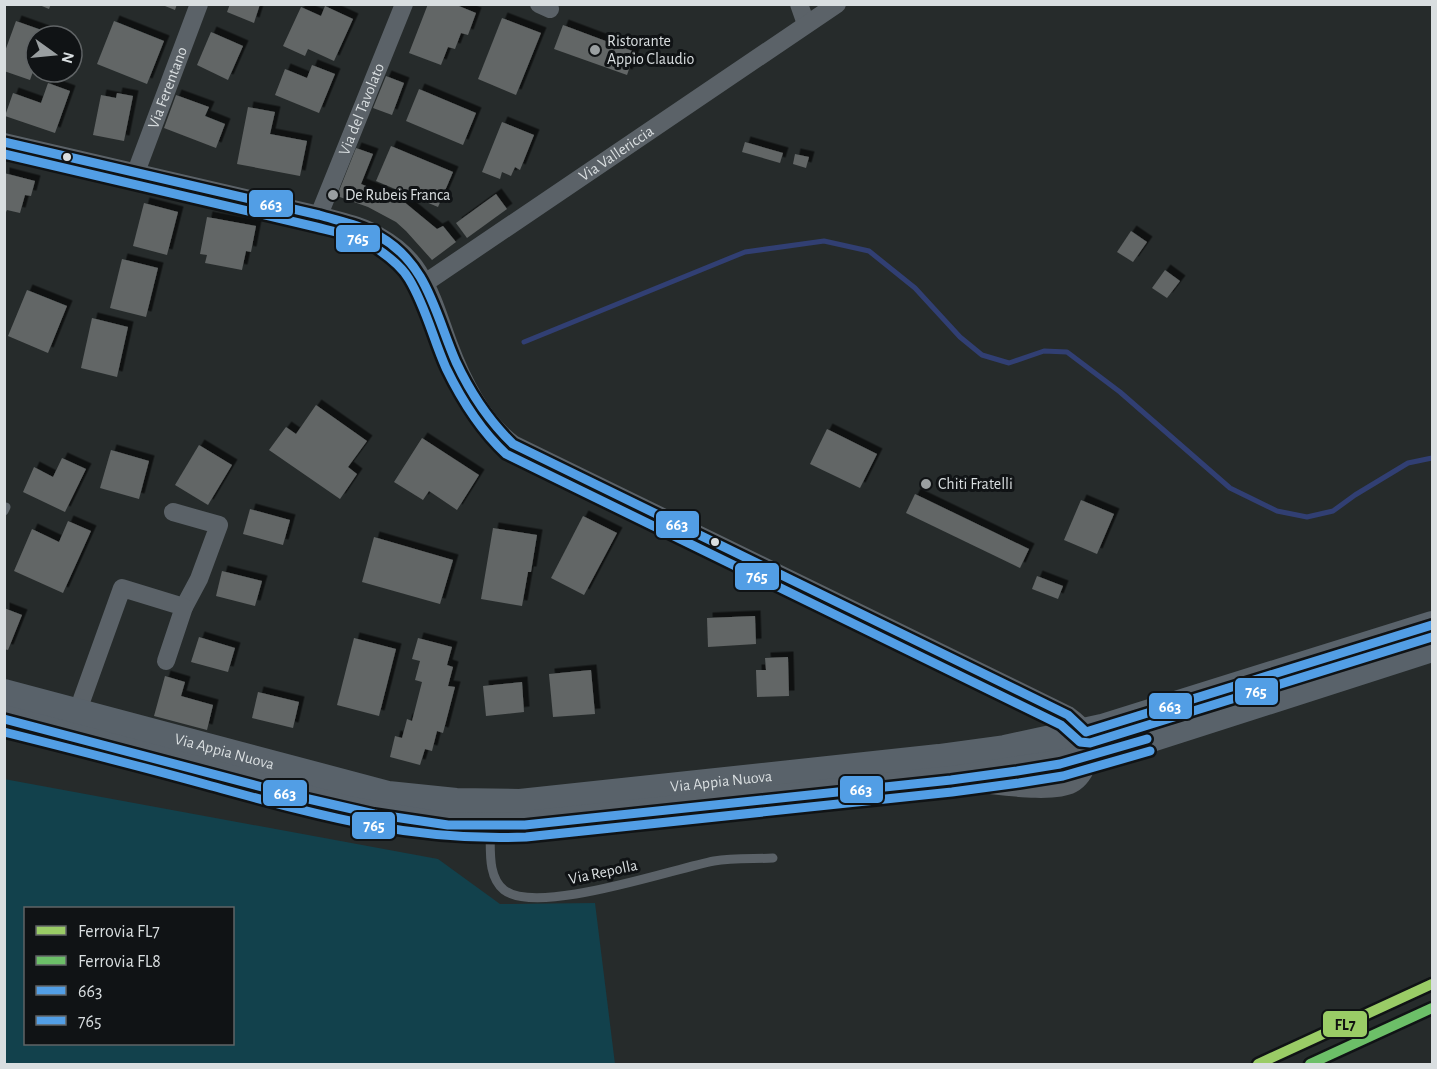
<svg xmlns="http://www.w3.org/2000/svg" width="1437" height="1069" viewBox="0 0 1437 1069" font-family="'Alegreya Sans',sans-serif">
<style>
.green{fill:#12414c;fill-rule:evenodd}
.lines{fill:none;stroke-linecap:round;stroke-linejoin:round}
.stream{stroke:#313f73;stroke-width:5}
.building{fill:#626666;filter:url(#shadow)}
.service{stroke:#5b6268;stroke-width:9}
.minor{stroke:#5b6268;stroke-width:18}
.primary{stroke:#59626a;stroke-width:28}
.bus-1-casing{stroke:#101315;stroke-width:14}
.bus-2-casing{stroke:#101315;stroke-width:14}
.bus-1{stroke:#529ee5;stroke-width:9}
.bus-2{stroke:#529ee5;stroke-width:9}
.rail-1-casing{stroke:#101315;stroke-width:15}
.rail-2-casing{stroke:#101315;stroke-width:15}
.rail-1{stroke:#9acc66;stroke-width:10}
.rail-2{stroke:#6cbf68;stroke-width:10}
.poi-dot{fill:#9a9fa1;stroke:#101315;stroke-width:2}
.bus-dot{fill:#d9dee0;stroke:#101315;stroke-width:2}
.labels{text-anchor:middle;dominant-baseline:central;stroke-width:6;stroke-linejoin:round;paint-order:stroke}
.poi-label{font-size:16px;fill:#d9dee0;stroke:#101315;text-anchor:start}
.street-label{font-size:16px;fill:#d9dee0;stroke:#101315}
.line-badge{stroke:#101315;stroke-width:2}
.badge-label{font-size:16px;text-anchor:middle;font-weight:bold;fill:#fff}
.pale-badge-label{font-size:16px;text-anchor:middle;font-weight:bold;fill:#111}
</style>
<defs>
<filter id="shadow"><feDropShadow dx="5.5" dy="-5.5" stdDeviation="0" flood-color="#0009"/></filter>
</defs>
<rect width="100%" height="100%" fill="#262b2b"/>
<!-- green -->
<path class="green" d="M 4,779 L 438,859 L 500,904 L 595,903 L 615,1064 L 5,1064 ZM 26,908 L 232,908 L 232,1044 L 26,1044 Z"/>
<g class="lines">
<!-- stream -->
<path class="stream" d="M 524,342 L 745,252 L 824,241 L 869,251 L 915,288 L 960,337 L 982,355 L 1009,363 L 1044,351 L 1067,352 L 1120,392 L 1230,488 L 1277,511 L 1307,517 L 1333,511 L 1355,495 L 1408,463 L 1432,458"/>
</g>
<!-- building -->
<g class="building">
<path d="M 37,4 L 51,4 L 49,9 Z"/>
<path d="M 160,4 L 177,4 L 175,10 Z"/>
<path d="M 230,4 L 260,4 L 254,23 L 227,12 Z"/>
<path d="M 428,4 L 454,4 L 476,13 L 468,35 L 461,33 L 455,49 L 448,47 L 441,65 L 409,53 Z"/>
<path d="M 325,6 L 353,19 L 334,61 L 308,49 L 305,56 L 283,46 L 301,7 L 321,16 Z"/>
<path d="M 502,18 L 541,33 L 516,95 L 478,79 Z"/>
<path d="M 16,21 L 47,32 L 45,36 L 36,36 L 36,63 L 30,80 L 4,71 L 4,54 Z"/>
<path d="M 114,21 L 164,41 L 147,84 L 97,64 Z"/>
<path d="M 563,25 L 635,52 L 627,75 L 554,49 Z"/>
<path d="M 211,32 L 243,46 L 228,80 L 197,65 Z"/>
<path d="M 312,65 L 335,74 L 319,113 L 275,95 L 285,69 L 307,78 Z"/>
<path d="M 386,76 L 404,83 L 392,115 L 373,108 Z"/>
<path d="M 48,83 L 70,91 L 55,133 L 5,116 L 13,93 L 41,103 Z"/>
<path d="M 419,89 L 476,113 L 463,145 L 406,121 Z"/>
<path d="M 117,93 L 133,96 L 124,141 L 93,135 L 101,95 L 116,98 Z"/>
<path d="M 176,95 L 209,107 L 205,116 L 225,124 L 216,148 L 164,128 Z"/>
<path d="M 248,107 L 275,112 L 270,134 L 307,141 L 300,176 L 237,164 Z"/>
<path d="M 502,122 L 534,135 L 520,170 L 515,167 L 511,176 L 502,172 L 500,179 L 482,172 Z"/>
<path d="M 745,142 L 783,153 L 780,163 L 742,152 Z"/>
<path d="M 391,146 L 453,172 L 438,207 L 376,181 Z"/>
<path d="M 356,148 L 373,154 L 361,184 L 403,201 L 437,229 L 443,226 L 456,242 L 432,260 L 406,231 L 396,222 L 368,207 L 337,196 Z"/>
<path d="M 795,154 L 809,157 L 806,168 L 793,164 Z"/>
<path d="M 4,173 L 35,181 L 31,196 L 25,195 L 20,213 L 7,210 L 4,216 Z"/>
<path d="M 496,194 L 507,209 L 467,238 L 456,223 Z"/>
<path d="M 144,203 L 178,212 L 167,255 L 133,246 Z"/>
<path d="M 207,217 L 256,226 L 251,252 L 246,251 L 242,270 L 205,263 L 207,255 L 200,254 Z"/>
<path d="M 1131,231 L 1147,242 L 1133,262 L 1117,252 Z"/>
<path d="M 122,259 L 158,268 L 146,317 L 110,308 Z"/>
<path d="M 1165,270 L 1180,281 L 1167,298 L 1152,288 Z"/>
<path d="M 27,290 L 67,306 L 48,353 L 8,336 Z"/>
<path d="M 92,318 L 128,327 L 117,377 L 81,368 Z"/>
<path d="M 316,405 L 367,441 L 348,467 L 357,474 L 340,499 L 269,450 L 286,427 L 296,434 Z"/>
<path d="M 827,429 L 877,454 L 860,488 L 810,464 Z"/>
<path d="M 422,438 L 479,475 L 457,510 L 429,491 L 423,500 L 394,482 Z"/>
<path d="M 199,445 L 232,465 L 208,505 L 175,485 Z"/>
<path d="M 111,450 L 149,461 L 139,499 L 100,488 Z"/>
<path d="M 62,458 L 86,469 L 65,512 L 23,492 L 34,467 L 53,477 Z"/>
<path d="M 915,494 L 1029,549 L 1020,568 L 906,513 Z"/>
<path d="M 1081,500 L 1114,514 L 1097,554 L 1064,540 Z"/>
<path d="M 250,509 L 290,520 L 283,545 L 243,534 Z"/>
<path d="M 583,516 L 617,533 L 584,595 L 551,578 Z"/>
<path d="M 68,521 L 91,531 L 63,593 L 14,571 L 32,529 L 59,542 Z"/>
<path d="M 493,528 L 537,535 L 531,572 L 528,572 L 522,606 L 481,599 Z"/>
<path d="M 374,537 L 453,560 L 440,604 L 362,582 Z"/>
<path d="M 222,571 L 262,581 L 255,606 L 216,596 Z"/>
<path d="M 1037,576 L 1063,586 L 1058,599 L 1032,589 Z"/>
<path d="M 4,608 L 22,615 L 8,650 L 4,649 Z"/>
<path d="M 755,616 L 756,644 L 708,647 L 707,618 Z"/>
<path d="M 199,637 L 235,648 L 228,672 L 191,662 Z"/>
<path d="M 354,638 L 396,649 L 379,716 L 337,705 Z"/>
<path d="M 418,638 L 452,647 L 447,665 L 453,667 L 448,686 L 455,687 L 443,733 L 437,731 L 432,751 L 425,749 L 420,765 L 390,757 L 395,736 L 402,738 L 407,719 L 412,721 L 422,682 L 415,680 L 420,661 L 412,659 Z"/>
<path d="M 788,657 L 789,696 L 757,697 L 756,670 L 766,670 L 765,658 Z"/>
<path d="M 591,670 L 595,714 L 553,717 L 549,674 Z"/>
<path d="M 165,676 L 185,682 L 181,696 L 213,705 L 207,730 L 154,716 Z"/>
<path d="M 522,682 L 524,712 L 486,716 L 483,686 Z"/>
<path d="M 258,692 L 299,702 L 293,728 L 252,718 Z"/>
</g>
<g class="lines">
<!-- service -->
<g class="service">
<path d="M 4,511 L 6,507"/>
<path d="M 490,830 C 491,849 487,876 504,890 C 537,916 672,869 714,861 C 733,858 754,859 773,858"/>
</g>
<!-- minor -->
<g class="minor">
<path d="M 539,4 L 550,9"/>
<path d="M 799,4 L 806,24"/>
<path d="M 4,142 L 319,215 C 339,221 362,225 379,236 C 395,245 410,258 419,273 C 433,295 440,321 449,345 C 462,380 483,422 513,444 L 1068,715 C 1082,725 1095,738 1090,757 C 1087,767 1082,779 1072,784 C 1053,794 1002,786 980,784"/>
<path id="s1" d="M 136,172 L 199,4"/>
<path id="s2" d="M 319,215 L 404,4"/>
<path id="s3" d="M 425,283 L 837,4"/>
<path d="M 173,512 L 219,525 L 199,579 L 184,607"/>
<path d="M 77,713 L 122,588 L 184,607 L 166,661"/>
</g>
<!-- primary -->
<g class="primary">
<path id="s4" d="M 4,693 L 388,795 L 456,802 L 520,803 L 939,758 L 1005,749 L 1102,728 L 1432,625"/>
<path d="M 4,719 L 352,811 L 442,826 L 507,827 L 951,780 L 1060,764 L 1136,743 L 1432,648"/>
</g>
<!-- bus-1 casing -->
<g class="bus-1-casing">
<g id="bus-1">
<path d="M 4,142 L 319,215 C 339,221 361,225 379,236 C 428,264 435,314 456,362 C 470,392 489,421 513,444 L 1068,715 L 1086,732 L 1432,625"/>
<path d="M 4,719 L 300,797 L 374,814 L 448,825 L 525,825 L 951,780 L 1017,771 L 1060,764 L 1147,739"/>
</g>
</g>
<!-- bus-2 casing -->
<g class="bus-2-casing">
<g id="bus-2">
<path d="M 4,154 L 316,227 C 336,232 359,236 376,248 C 388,256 402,267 409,279 C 426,307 433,339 446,368 C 461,399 480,430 506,454 L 1061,725 L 1080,742 L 1090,743 L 1432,637"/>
<path d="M 4,732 C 72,749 140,766 208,785 C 318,815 411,842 526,837 L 952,792 L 1019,783 L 1063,776 L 1150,751"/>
</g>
</g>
<!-- bus-1 -->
<use href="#bus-1" class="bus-1"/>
<!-- bus-2 -->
<use href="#bus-2" class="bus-2"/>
<!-- rail-1 casing -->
<g class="rail-1-casing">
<path id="rail-1" d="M 1258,1064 L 1432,984"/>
</g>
<!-- rail-2 casing -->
<g class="rail-2-casing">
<path id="rail-2" d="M 1310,1064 L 1432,1008"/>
</g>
<!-- rail-1 -->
<use href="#rail-1" class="rail-1"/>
<!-- rail-2 -->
<use href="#rail-2" class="rail-2"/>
</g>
<!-- markers -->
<g class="poi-dot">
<circle cx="595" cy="50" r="6"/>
<circle cx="333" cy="195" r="6"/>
<circle cx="926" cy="484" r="6"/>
</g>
<g class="bus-dot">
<circle cx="67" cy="157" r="5"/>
<circle cx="715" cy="542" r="5"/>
</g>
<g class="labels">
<!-- poi labels -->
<g class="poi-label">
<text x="607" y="41">Ristorante<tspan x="607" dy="18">Appio Claudio</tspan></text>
<text x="345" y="195">De Rubeis Franca</text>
<text x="938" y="484">Chiti Fratelli</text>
</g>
<!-- street labels -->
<g class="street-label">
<text stroke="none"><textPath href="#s1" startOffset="90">Via Ferentano</textPath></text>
<text stroke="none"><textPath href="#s2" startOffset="114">Via del Tavolato</textPath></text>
<text stroke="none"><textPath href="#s3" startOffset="231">Via Vallericcia</textPath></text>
<text stroke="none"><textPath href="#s4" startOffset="228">Via Appia Nuova</textPath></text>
<text stroke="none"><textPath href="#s4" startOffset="732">Via Appia Nuova</textPath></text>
<text transform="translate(603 872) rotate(-12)">Via Repolla</text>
</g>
</g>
<g class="line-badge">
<rect x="248" y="189" width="46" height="29" rx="6" fill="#529ee5"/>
<rect x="335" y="224" width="46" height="29" rx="6" fill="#529ee5"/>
<rect x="655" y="510" width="45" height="29" rx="6" fill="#529ee5"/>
<rect x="734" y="562" width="46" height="29" rx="6" fill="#529ee5"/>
<rect x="1234" y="677" width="45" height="29" rx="6" fill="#529ee5"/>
<rect x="1148" y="692" width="45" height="28" rx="6" fill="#529ee5"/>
<rect x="839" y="775" width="45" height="29" rx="6" fill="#529ee5"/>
<rect x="262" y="779" width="46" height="28" rx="6" fill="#529ee5"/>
<rect x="351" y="811" width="45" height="29" rx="6" fill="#529ee5"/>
<rect x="1322" y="1010" width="46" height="28" rx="6" fill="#9acc66"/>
</g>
<g class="badge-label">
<text x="271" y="210">663</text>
<text x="358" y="244">765</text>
<text x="677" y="530">663</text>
<text x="757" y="582">765</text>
<text x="1256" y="697">765</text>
<text x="1170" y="712">663</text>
<text x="861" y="795">663</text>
<text x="285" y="799">663</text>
<text x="374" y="831">765</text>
</g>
<g class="pale-badge-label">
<text x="1345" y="1030">FL7</text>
</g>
<!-- border -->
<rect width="1437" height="1069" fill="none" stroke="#d9dee0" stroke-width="12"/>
<!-- legend -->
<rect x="24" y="907" width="210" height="138" fill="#101315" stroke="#606466" stroke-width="1.5"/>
<rect x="36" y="926" width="30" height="9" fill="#9acc66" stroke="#606466" stroke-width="1.5"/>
<text x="78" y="937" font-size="18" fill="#d9dee0">Ferrovia FL7</text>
<rect x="36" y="956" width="30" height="9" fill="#6cbf68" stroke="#606466" stroke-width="1.5"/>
<text x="78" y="967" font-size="18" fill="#d9dee0">Ferrovia FL8</text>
<rect x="36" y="986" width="30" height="9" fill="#529ee5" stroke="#606466" stroke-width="1.5"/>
<text x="78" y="997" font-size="18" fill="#d9dee0">663</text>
<rect x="36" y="1016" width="30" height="9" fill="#529ee5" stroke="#606466" stroke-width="1.5"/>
<text x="78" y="1027" font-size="18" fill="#d9dee0">765</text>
<!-- north arrow -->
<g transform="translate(54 54) rotate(105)"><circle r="28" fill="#101315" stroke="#606466" stroke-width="1.5"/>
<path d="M0-4.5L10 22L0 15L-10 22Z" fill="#9a9fa1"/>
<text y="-9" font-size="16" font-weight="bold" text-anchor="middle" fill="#d9dee0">N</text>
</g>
</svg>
